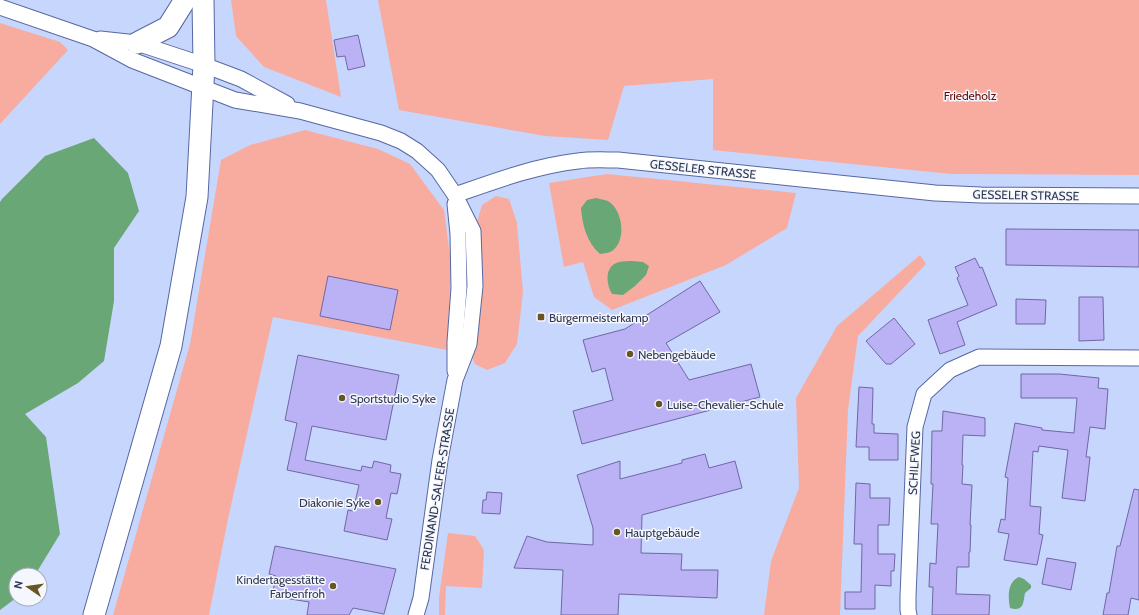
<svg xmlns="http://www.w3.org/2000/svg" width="1139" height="615" viewBox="0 0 1139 615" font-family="Cabin,sans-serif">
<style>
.green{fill:#f8aca0}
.water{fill:#6aa776}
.building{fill:#bab2f5;stroke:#7067a5}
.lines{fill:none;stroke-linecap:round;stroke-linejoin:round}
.street-casing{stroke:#5668a2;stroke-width:17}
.secondary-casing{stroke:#5668a2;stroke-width:23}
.street{stroke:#fff;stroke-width:15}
.secondary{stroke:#fff;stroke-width:21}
.poi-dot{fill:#675523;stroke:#f5f7fe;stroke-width:1.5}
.labels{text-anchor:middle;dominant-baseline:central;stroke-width:3;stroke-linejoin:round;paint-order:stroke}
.park-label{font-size:12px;fill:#660a05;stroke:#f5f7fe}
.street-label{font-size:12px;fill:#2f3852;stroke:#f5f7fe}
.poi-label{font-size:12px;fill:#2f3852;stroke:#f5f7fe;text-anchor:start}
</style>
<rect width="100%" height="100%" fill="#c7d6fd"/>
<!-- green -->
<g class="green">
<path d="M 231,0 L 326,0 L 341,97 L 264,67 L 236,36 Z"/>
<path d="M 378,0 L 1139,0 L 1139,175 L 951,174 L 713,150 L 713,79 L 624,86 L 608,140 L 545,136 L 399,110 Z"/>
<path d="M 0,23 L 60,42 L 68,50 L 0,124 Z"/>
<path d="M 305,130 L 378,149 L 410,164 L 444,210 L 451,264 L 447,350 L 273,317 L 228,519 L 209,615 L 113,615 L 190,344 L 221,160 L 250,145 Z"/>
<path d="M 607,174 L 796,193 L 787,228 L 726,265 L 612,310 L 594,297 L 583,262 L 564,267 L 549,183 Z"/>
<path d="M 496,196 L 509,199 L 517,223 L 523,292 L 517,344 L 505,363 L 487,370 L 475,364 L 472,357 L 477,222 L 482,205 Z"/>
<path d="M 920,255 L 926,264 L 858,336 L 848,410 L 840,615 L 764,615 L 771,561 L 799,488 L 796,398 L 837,326 Z"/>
<path d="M 448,533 L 475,536 L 484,550 L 482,588 L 446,586 L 445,615 L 439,615 L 439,597 Z"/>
</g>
<!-- water -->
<g class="water">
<path d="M 94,138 L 128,173 L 139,211 L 114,248 L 114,301 L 104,361 L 78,383 L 25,414 L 46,437 L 60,534 L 35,575 L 16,575 L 16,598 L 0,610 L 0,202 L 2,199 L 45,156 Z"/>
<path d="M 596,198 C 600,199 605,200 608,201 C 623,210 627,241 612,251 C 609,253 604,253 600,254 C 587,243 582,224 581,208 L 587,200 Z"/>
<path d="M 632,261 L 643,262 L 649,266 L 646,275 L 635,286 L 623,295 L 612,294 C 606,284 604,266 619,262 C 623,261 628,261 632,261 Z"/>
<path d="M 1019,577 L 1024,579 L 1031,585 L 1031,588 L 1025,593 C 1023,603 1024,612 1010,608 C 1008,597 1007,582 1019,577 Z"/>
</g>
<!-- building -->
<g class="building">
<path d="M 358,35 L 365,66 L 348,70 L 345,56 L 337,57 L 334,40 Z"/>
<path d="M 1006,229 L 1139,230 L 1139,267 L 1006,265 Z"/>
<path d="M 975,258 L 980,268 L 982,267 L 997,305 L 957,322 L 965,345 L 940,354 L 928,320 L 968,305 L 957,278 L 959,276 L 955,267 Z"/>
<path d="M 328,276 L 398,290 L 390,330 L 320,316 Z"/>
<path d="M 700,281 L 720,312 L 666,343 L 689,380 L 751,364 L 760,397 L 582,444 L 573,411 L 613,400 L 605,368 L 592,372 L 583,340 L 625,329 Z"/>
<path d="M 1079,297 L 1103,297 L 1104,340 L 1079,341 Z"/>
<path d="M 1016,299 L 1046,300 L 1045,324 L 1016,324 Z"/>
<path d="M 894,318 L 915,344 L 891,364 L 886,364 L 866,341 Z"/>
<path d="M 298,355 L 399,375 L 386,440 L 312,426 L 305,460 L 361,471 L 362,466 L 372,468 L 374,461 L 391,465 L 390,472 L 401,474 L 397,494 L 391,493 L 386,518 L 392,519 L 387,540 L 344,531 L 348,510 L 353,511 L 359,485 L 287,470 L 297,423 L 285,420 Z"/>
<path d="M 1021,374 L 1059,374 L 1099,378 L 1098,388 L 1108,389 L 1105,429 L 1090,427 L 1086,457 L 1090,457 L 1085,501 L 1062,498 L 1068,450 L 1039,446 L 1038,452 L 1033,451 L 1030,506 L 1041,507 L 1039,534 L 1043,535 L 1037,565 L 1004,560 L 1009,534 L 998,532 L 1001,519 L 1005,520 L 1008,478 L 1005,477 L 1015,423 L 1042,428 L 1042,430 L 1074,433 L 1077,398 L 1021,398 Z"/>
<path d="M 859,387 L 873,388 L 872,424 L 874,424 L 874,433 L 898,434 L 898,460 L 869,460 L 869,447 L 856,447 Z"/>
<path d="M 943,411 L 985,418 L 985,436 L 963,435 L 962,465 L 963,465 L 962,484 L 972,485 L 970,525 L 971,525 L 970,552 L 969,552 L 969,567 L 957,567 L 956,594 L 990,595 L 989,615 L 932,615 L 933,587 L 929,587 L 930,563 L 936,564 L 938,524 L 931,524 L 933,484 L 931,484 L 932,431 L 942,431 Z"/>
<path d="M 705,454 L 709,468 L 735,461 L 742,488 L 642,515 L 641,553 L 682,554 L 681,570 L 718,570 L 717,598 L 619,594 L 618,615 L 561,615 L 563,570 L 514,568 L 527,536 L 547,542 L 593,545 L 593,528 L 577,475 L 620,461 L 620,479 L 682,463 L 682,460 Z"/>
<path d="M 856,483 L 870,484 L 870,498 L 890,498 L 889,525 L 878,525 L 878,554 L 895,554 L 894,571 L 891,571 L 891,586 L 875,585 L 875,609 L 845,609 L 845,592 L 861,592 L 862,544 L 854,544 Z"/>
<path d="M 1134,489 L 1139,490 L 1139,600 L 1131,598 L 1128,615 L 1103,615 L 1107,593 L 1109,593 L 1117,546 L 1120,546 Z"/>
<path d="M 487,492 L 502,493 L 500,514 L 482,513 L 483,500 L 486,500 Z"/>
<path d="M 275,546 L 396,569 L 384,614 L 353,608 L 349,615 L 307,615 L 309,602 L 272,596 L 276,576 L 269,574 Z"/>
<path d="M 1047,558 L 1076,563 L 1071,590 L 1042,584 Z"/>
</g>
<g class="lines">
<!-- street casing -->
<g class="street-casing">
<g id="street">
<path d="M 0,7 L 93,39 L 132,60 L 235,100 L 300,111 L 381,133 L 401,141 L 417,151 L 438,170 L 455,195 L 473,231 L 475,286 L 469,344 L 455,380 L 440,460 L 421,598 L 416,615"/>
<path d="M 100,39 L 137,43 L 204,65 L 241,79 L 287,104"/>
<path d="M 455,195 C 495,181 535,166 578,161 C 591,159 605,160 618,160 L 935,193 L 981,195 L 1139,196"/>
<path d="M 455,371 L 455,342 L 459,288 L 458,234 L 455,204"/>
<path d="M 909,615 L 908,610 L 908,596 L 915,427 L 924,394 L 950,370 L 979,357 L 1139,358"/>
</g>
</g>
<!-- secondary casing -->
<g class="secondary-casing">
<g id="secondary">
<path d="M 137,43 L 168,27 L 185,0"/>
<path d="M 94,615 L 171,346 L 197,197 L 204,65 L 203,0"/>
</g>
</g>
<!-- street -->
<use href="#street" class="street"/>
<!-- secondary -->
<use href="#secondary" class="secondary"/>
</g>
<!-- markers -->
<g class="poi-dot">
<rect x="537" y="313" width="8" height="8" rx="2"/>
<circle cx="630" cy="354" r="4"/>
<circle cx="342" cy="398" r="4"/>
<circle cx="659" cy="404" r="4"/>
<circle cx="378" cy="502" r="4"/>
<circle cx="617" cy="532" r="4"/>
<circle cx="333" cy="586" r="4"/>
</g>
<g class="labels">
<!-- park labels -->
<g class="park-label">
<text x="970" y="95">Friedeholz</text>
</g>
<!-- street labels -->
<g class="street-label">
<text transform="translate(703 169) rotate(6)">GESSELER STRASSE</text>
<text transform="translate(1026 195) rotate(1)">GESSELER STRASSE</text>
<text transform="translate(914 463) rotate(-87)">SCHILFWEG</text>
<text transform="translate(437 489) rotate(-81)">FERDINAND-SALFER-STRASSE</text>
</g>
<!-- poi labels -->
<g class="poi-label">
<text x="549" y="317">Bürgermeisterkamp</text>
<text x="638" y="354">Nebengebäude</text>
<text x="350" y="398">Sportstudio Syke</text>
<text x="667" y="404">Luise-Chevalier-Schule</text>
<text x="370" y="502" text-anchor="end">Diakonie Syke</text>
<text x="625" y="532">Hauptgebäude</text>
<text x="325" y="579" text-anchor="end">Kindertagesstätte<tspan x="325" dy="14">Farbenfroh</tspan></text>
</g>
</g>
<!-- north arrow -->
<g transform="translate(28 587) rotate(283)"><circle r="19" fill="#f5f7fe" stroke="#a6abb9"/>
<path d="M0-3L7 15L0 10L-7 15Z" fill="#675523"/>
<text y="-6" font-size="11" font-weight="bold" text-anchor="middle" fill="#2f3852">N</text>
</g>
</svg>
